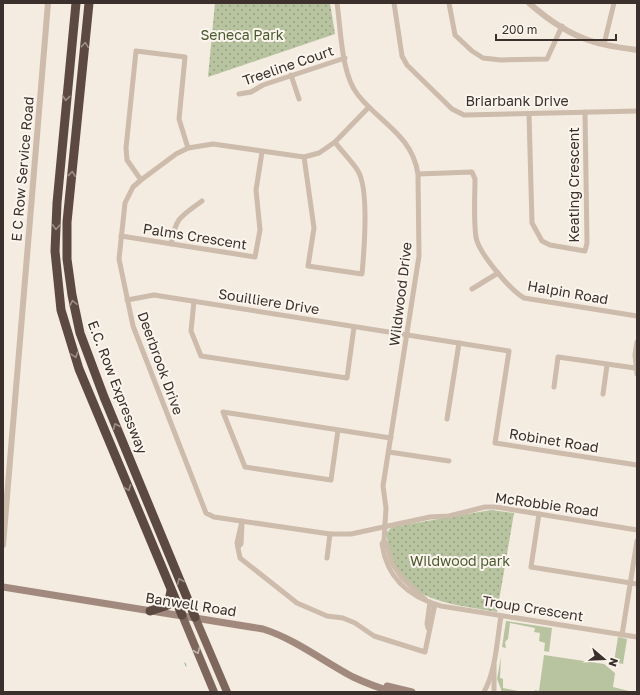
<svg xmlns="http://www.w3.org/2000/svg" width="640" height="695" viewBox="0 0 640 695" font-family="'Golos Text',sans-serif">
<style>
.grass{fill:#b8c4a0}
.park{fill:url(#park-dots)}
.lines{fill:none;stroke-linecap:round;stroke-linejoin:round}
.stream{stroke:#7fb0b2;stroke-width:1}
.minor{stroke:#cdbbac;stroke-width:5}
.tertiary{stroke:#cdbbac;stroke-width:6}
.secondary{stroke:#a18a7d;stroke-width:7}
.primary{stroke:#7d675c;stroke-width:8}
.motorway{stroke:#5c4a42;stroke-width:9}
.oneway{stroke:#9c8e87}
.oneway2{stroke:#c2b5ac}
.labels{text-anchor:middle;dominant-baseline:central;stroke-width:4;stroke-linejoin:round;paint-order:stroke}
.park-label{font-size:14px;fill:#4a5a2e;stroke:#fbf5ee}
.street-label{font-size:14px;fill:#3b302b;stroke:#fbf5ee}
</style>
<defs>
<pattern id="park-dots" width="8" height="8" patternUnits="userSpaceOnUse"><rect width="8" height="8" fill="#b8c4a0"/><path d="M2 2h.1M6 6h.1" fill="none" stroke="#97a083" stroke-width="1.8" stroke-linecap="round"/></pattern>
</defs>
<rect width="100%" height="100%" fill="#f4ebe1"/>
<!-- grass -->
<g class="grass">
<path d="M 506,621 L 552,628 L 549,652 L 544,651 L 545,643 L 539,641 L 540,633 L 534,632 L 535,628 L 510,623 L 508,639 L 505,642 L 506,648 L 502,647 Z"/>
<path d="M 618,637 L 627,639 L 623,664 L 614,662 Z"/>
<path d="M 544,655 L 604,664 L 615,673 L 613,687 L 633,692 L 534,692 L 535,690 L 539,691 Z"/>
<path d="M 501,657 L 500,678 L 503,679 L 503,688 L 523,692 L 502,692 L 497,679 Z"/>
</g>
<!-- park -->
<g class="park">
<path d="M 215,3 L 330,3 L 335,34 L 208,77 Z"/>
<path d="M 491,510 L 514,513 L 497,612 C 466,606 419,604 400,574 C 392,562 389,547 386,533 L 392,527 Z"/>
</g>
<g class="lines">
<!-- stream -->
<path class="stream" d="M 185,663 L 186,666"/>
<!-- minor -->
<g class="minor">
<path d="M 337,3 C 341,30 341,74 358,95 C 380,123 412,135 418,174 L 419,256 L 383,486 L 386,508 L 384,541 L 382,544 C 387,579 409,597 441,606 L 637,637"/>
<path d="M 394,3 L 402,56 L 407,65 L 452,109 L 464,115 L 637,111"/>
<path d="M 449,3 L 455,35 L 472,51 L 483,58 L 501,60 L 547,59 L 562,26"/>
<path d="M 604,44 L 614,3"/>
<path d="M 291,75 L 299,99"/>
<path d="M 239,94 L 251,92 L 263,85 L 345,58"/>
<path d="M 369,107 L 335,142 L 319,153 L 304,157 L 213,144 L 188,148 L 176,154 L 141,180 L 133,187 L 125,203 L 119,259 L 133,326 L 206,513 L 214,517 L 330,534 L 351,534 L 430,517 L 449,516 L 485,507 L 496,507 L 637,530"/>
<path d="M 529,114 L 532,223 L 542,241 L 550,245 L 585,251 L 587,243 L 585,112"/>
<path d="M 304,157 L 314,228 L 308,266 L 362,274 C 364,252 369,189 358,171 C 352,161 342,152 335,142"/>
<path d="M 418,174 L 472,172 L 475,179 C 475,193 473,230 477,241 C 482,256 510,290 524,298 L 637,316"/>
<path d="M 141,180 L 127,160 L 126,148 L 136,51 L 185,57 L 179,119 L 188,148"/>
<path d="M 121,236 L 255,257 L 260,230 L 256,190 L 262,152"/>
<path d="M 171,244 C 176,217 180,217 202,201"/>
<path d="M 472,289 L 498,273"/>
<path d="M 127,300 L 154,295 L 509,351 L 495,443 L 637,465"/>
<path d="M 194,301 L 191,331 L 201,356 L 347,378 L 354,327"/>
<path d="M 637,342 L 635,355 L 637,374"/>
<path d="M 554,387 L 558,357 L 635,368"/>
<path d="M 603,394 L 607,365"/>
<path d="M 447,419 L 459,343"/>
<path d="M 338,430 L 331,480 L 245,467 L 223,412 L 384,437 L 391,438"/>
<path d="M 389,452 L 449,461"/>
<path d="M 539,514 L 531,567 L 637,584"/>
<path d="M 242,521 L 237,543 L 240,558 L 297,603 L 327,616 L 343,618 L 355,623 L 374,636 L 425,652 L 435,604"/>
<path d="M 384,541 L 386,543 L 392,563 L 402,578 L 426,600"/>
<path d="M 238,547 L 241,544 L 242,524"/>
<path d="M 327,558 L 330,534"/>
<path d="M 428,628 L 427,624 L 430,602"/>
<path d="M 622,635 L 637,541"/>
<path d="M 494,665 L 494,692"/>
<path d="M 484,692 C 496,670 497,640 501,616"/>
</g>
<!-- tertiary -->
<g class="tertiary">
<path d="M 529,3 C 546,18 569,34 591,41 C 606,46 622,48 637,50"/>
<path d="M 3,545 L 48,3"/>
</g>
<!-- secondary -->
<g class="secondary">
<path d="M 3,587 L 263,629 C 295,639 323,661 353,677 C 366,683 379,688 393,692"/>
<path d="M 387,686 L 412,692"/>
</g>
<!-- primary -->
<g class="primary">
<path d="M 182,615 L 214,692"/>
<path d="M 195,617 L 227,692"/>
</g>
<!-- motorway -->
<g class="motorway">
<path d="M 76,3 L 57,203 L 55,251 L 61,310 L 79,369 L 182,615"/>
<path d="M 89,3 L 67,222 L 67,259 L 72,295 L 80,333 L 104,397 L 195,617"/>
<path d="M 150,611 L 168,605 L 171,591"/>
</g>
</g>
<!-- one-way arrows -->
<defs><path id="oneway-chevron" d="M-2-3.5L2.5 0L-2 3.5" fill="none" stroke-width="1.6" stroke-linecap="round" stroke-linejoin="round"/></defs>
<g class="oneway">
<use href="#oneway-chevron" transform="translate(85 45) rotate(-84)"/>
<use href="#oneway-chevron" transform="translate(66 98) rotate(96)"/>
<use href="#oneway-chevron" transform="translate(72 174) rotate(-84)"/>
<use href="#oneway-chevron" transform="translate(56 227) rotate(93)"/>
<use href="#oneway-chevron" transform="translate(73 303) rotate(-102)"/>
<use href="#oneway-chevron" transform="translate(75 355) rotate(73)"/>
<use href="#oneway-chevron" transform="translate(116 426) rotate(-113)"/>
<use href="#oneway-chevron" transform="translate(128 488) rotate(68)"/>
<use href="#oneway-chevron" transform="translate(180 581) rotate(-112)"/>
</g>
<use class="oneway2" href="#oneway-chevron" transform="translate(197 651) rotate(67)"/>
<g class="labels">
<!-- park labels -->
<g class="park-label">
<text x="242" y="34">Seneca Park</text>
<text x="460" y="560">Wildwood park</text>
</g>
<!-- street labels -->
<g class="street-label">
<text transform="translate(288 65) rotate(-19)">Treeline Court</text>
<text x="517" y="100">Briarbank Drive</text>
<text transform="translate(22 169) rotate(-85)">E C Row Service Road</text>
<text transform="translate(573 185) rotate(-90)">Keating Crescent</text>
<text transform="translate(195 236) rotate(9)">Palms Crescent</text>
<text transform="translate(568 292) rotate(10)">Halpin Road</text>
<text transform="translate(400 294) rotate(-83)">Wildwood Drive</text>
<text transform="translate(269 301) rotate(9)">Souilliere Drive</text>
<text transform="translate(161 363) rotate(70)">Deerbrook Drive</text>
<text transform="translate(118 387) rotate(69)">E.C. Row Expressway</text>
<text transform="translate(554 440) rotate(9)">Robinet Road</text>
<text transform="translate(547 504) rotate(8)">McRobbie Road</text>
<text transform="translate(191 604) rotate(9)">Banwell Road</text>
<text transform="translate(533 608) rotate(9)">Troup Crescent</text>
</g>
</g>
<!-- border -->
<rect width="640" height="695" fill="none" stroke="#3b302b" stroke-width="8"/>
<!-- north arrow -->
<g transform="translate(604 659) rotate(109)" stroke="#fbf5ee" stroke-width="3" paint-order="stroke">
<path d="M0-3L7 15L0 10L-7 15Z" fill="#3b302b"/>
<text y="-6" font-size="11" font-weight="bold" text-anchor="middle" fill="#3b302b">N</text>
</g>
<!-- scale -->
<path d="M496 34v6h120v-6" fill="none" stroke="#3b302b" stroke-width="2"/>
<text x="502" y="34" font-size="12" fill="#3b302b" stroke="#fbf5ee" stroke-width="3" paint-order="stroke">200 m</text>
</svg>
